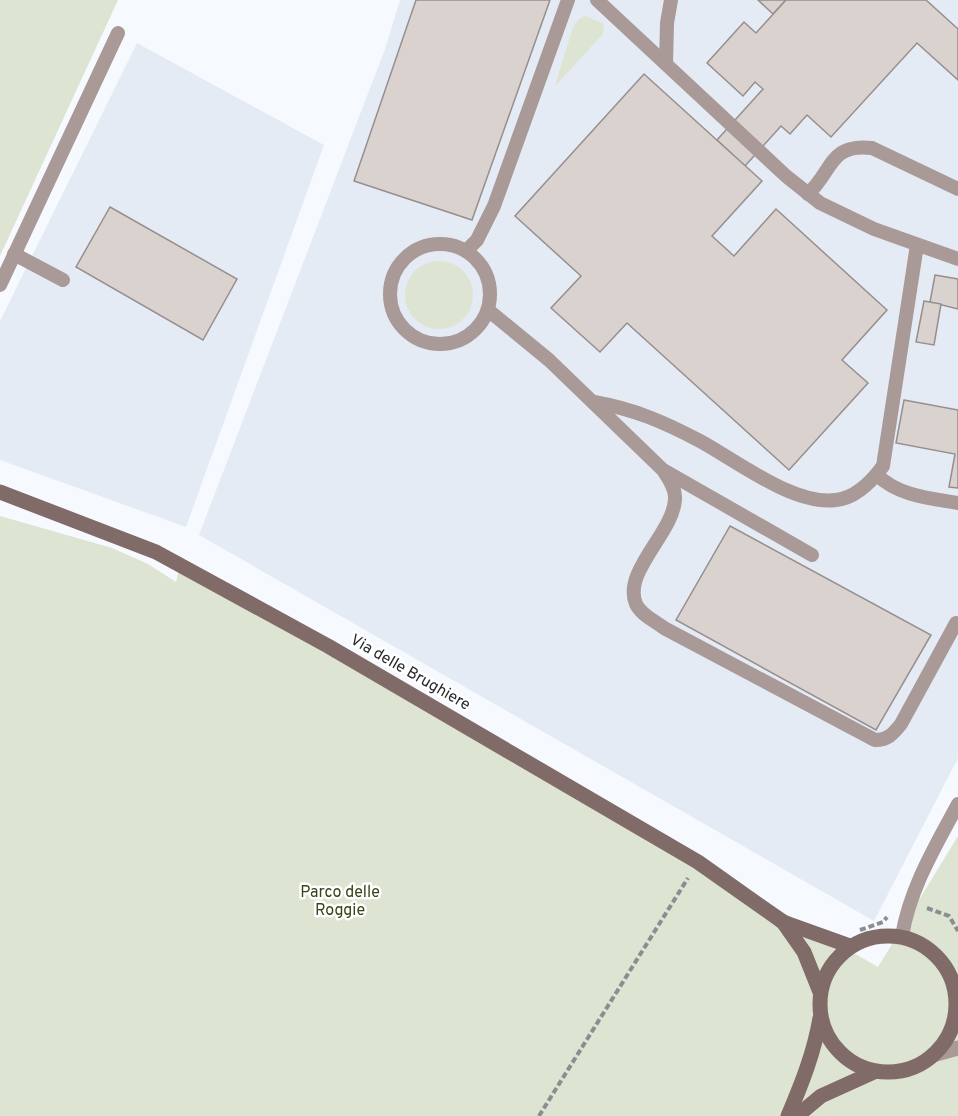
<svg xmlns="http://www.w3.org/2000/svg" width="958" height="1116" viewBox="0 0 958 1116" font-family="Overpass,sans-serif">
<style>
.built{fill:#e4ebf5}
.green{fill:#dde4d2}
.building{fill:#d9d2cf;stroke:#968f8d;stroke-width:1.5}
.lines{fill:none;stroke-linecap:round;stroke-linejoin:round}
.path{stroke:#8b8e91;stroke-width:4;stroke-dasharray:6 3;stroke-linecap:butt}
.lane{stroke:#a99997;stroke-width:14}
.street{stroke:#a99997;stroke-width:15}
.secondary{stroke:#816b69;stroke-width:15}
.labels{text-anchor:middle;dominant-baseline:central;stroke-width:5;stroke-linejoin:round;paint-order:stroke}
.street-label{font-size:16px;fill:#28292b;stroke:#fff}
.park-label{font-size:16px;fill:#364517;stroke:#fff}
</style>
<rect width="100%" height="100%" fill="#f6faff"/>
<!-- built -->
<g class="built">
<path d="M 400,0 L 958,0 L 958,758 L 874,921 L 199,535 L 385,49 Z"/>
<path d="M 137,43 L 324,145 L 186,527 L 0,460 L 0,321 Z"/>
</g>
<!-- green -->
<g class="green">
<path d="M 0,0 L 118,0 L 0,256 Z"/>
<path d="M 585,16 L 602,23 L 604,29 L 602,35 L 555,86 L 573,27 L 579,19 Z"/>
<circle cx="439" cy="295" r="34"/>
<path d="M 0,516 L 112,548 L 148,564 L 176,582 L 180,564 L 878,967 L 958,836 L 958,1116 L 0,1116 Z"/>
</g>
<!-- building -->
<g class="building">
<path d="M 416,0 L 550,0 L 472,220 L 354,181 Z"/>
<path d="M 758,0 L 786,0 L 773,14 Z"/>
<path d="M 786,0 L 926,0 L 958,29 L 958,80 L 917,43 L 831,137 L 807,115 L 790,134 L 781,126 L 745,166 L 717,140 L 763,89 L 755,82 L 743,96 L 707,63 L 744,22 L 756,33 Z"/>
<path d="M 644,74 L 762,181 L 712,236 L 734,256 L 776,209 L 887,310 L 842,360 L 868,383 L 789,470 L 627,323 L 600,352 L 551,308 L 581,276 L 515,216 Z"/>
<path d="M 110,207 L 237,279 L 203,340 L 76,267 Z"/>
<path d="M 935,275 L 958,279 L 958,309 L 930,302 Z"/>
<path d="M 924,301 L 941,304 L 934,345 L 916,342 Z"/>
<path d="M 904,400 L 958,410 L 958,488 L 949,487 L 955,454 L 896,443 Z"/>
<path d="M 730,526 L 931,635 L 876,730 L 676,620 Z"/>
</g>
<g class="lines">
<!-- path -->
<g class="path">
<path d="M 927,908 L 949,916 L 958,931"/>
<path d="M 860,930 L 883,922 L 887,917"/>
<path d="M 539,1116 L 688,878"/>
</g>
<!-- lane -->
<g class="lane">
<path d="M 597,0 L 786,176 L 820,203 L 874,229 L 958,259"/>
<path d="M 666,64 L 667,23 L 671,0"/>
<path d="M 808,194 C 833,171 829,143 872,148 L 958,189"/>
<circle cx="440" cy="294" r="50"/>
<path d="M 466,251 L 477,240 L 494,206 L 568,0"/>
<path d="M 14,254 L 63,280"/>
<path d="M 0,285 L 118,33"/>
<path d="M 488,310 L 549,360 L 663,470 C 668,478 676,488 675,499 C 674,532 622,572 636,604 C 641,615 655,621 664,628 L 875,740 C 888,740 893,734 901,724 L 956,623"/>
<path d="M 594,402 C 634,409 664,422 700,441 C 737,461 794,506 836,500 C 855,498 872,481 883,466 L 917,245"/>
<path d="M 665,471 L 812,555"/>
<path d="M 877,475 C 899,496 929,498 958,503"/>
<path d="M 902,936 C 910,888 935,847 958,804"/>
</g>
<!-- street -->
<g class="street">
<path d="M 956,991 L 958,993"/>
<path d="M 933,1055 L 958,1048"/>
</g>
<!-- secondary -->
<g class="secondary">
<path d="M 0,492 L 156,552 L 328,646 L 698,862 L 783,922 L 850,946"/>
<path d="M 783,922 L 804,952 L 820,992"/>
<circle cx="888" cy="1004" r="68"/>
<path d="M 788,1116 C 802,1083 814,1053 820,1018"/>
<path d="M 797,1116 L 821,1096 L 874,1072"/>
</g>
</g>
<g class="labels">
<!-- street labels -->
<g class="street-label">
<text transform="translate(410 673) rotate(30)">Via delle Brughiere</text>
</g>
<!-- park labels -->
<g class="park-label">
<text x="340" y="893">Parco delle<tspan x="340" dy="18">Roggie</tspan></text>
</g>
</g>
</svg>
